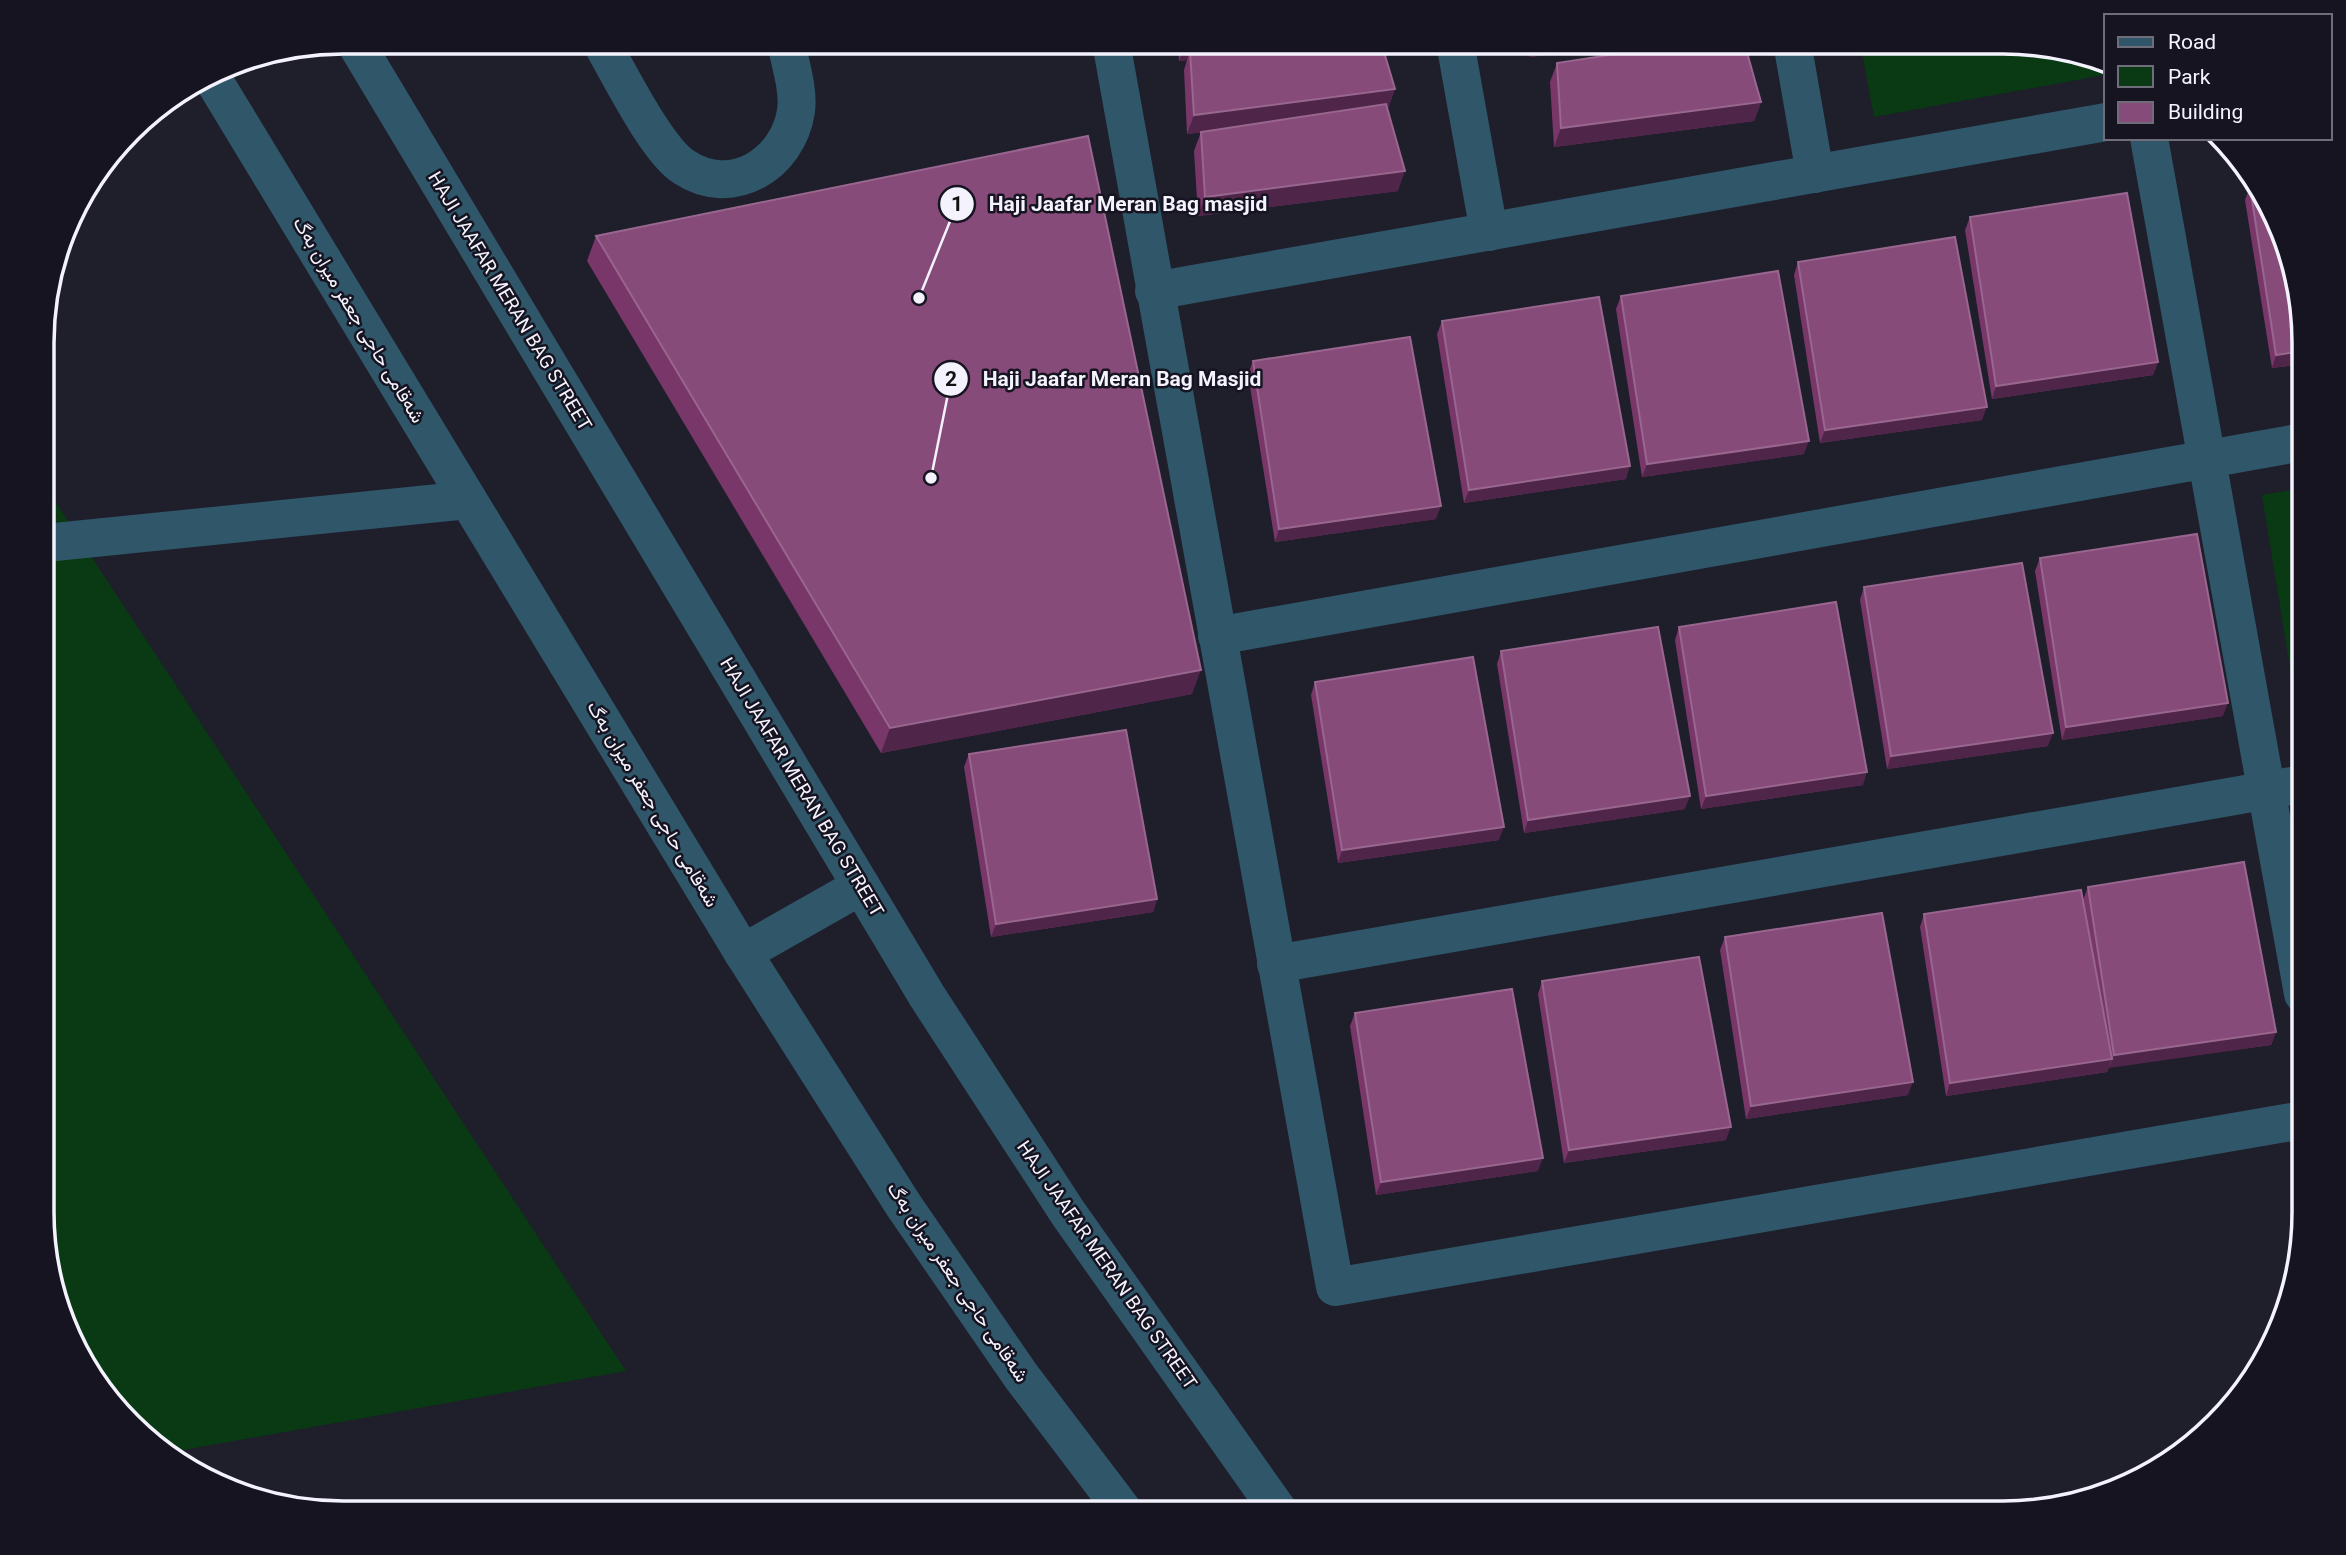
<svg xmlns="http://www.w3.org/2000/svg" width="2346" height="1555" viewBox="0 0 2346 1555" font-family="Roboto,Vazirmatn,sans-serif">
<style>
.green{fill:#093a13}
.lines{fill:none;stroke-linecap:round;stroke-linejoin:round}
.minor{stroke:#2f5669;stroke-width:38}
.wall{fill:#793769}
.shaded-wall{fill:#50254a}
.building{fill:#864b79;stroke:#98668e;stroke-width:2}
.labels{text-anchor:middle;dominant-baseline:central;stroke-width:5;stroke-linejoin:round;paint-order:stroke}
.street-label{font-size:19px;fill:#f4f3fd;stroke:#161421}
.rim{fill:none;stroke:#f4f3fd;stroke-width:3.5}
.leader{fill:none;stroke:#f4f3fd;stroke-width:2.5}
.callout-dot{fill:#f4f3fd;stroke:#161421;stroke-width:2.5}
.mark-label{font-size:21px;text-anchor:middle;font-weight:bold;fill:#111}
.callout-label{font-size:21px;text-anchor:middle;font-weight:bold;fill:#f4f3fd;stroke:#161421;stroke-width:5;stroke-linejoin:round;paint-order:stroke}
</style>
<rect width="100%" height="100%" fill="#1f1e2b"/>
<!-- green -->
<g class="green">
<path d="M 1860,42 L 2003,42 L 2099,58 L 2104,75 L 1874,117 Z"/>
<path d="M 45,486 L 626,1371 L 167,1453 L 83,1363 L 45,1250 Z"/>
<path d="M 2303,488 L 2303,736 L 2301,736 L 2262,495 Z"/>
</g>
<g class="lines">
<!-- minor -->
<g class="minor">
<path d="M 355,42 L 927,996 L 1068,1213 L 1280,1513"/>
<path d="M 601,42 C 619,73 656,149 684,167 C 732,199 788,164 796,111 C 799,89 790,64 786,42"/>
<path d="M 1111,42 L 1335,1287 L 2303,1120"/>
<path d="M 1455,42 L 1489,232"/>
<path d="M 1792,42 L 1815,174"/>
<path d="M 211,76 L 743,953 L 904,1206 L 1021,1376 L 1125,1513"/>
<path d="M 2149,138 L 2303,994"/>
<path d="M 1154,291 L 2106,122"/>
<path d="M 45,543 L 468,500"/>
<path d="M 1217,636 L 2303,442"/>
<path d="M 743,953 L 861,886"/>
<path d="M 1276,964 L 2303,784"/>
</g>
</g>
<!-- wall -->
<g class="wall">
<path d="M 1178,42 L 1381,42 L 1395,89 L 1388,108 L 1398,191 L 1198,216 L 1194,151 L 1201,132 L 1204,132 L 1187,134 L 1184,70 L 1187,60 L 1179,61 Z"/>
<path d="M 1529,42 L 1650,42 L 1530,57 Z"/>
<path d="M 1557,63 L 1761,102 L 1754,121 L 1554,147 L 1550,82 Z"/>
<path d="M 2250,187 L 2303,324 L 2303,364 L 2272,368 L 2245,200 Z"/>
<path d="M 1970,217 L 2158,362 L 2153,375 L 1992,399 L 1965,230 Z"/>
<path d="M 596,236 L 1192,694 L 881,753 L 587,261 Z"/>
<path d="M 1798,262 L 1982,420 L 1820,443 L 1794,275 Z"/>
<path d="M 1621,296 L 1804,454 L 1642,477 L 1616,309 Z"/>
<path d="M 1442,321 L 1626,479 L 1464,503 L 1437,334 Z"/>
<path d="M 1253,361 L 1436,519 L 1275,542 L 1248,374 Z"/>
<path d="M 2040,558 L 2223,716 L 2062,740 L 2035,571 Z"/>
<path d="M 1864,587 L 2048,746 L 1887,769 L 1860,600 Z"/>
<path d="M 1679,627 L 1863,785 L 1701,809 L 1675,640 Z"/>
<path d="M 1501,651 L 1685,809 L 1524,833 L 1497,664 Z"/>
<path d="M 1315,682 L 1499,840 L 1338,863 L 1311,695 Z"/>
<path d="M 969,754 L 1157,899 L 1153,912 L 991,937 L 964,767 Z"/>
<path d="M 2088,887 L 2276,1032 L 2271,1045 L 2109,1067 L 2107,1072 L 1946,1096 L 1920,927 L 1924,914 L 2083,900 Z"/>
<path d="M 1725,937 L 1908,1095 L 1746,1119 L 1720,950 Z"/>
<path d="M 1542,981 L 1726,1140 L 1564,1163 L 1538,994 Z"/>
<path d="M 1355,1013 L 1538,1171 L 1376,1195 L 1350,1026 Z"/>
</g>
<!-- shaded-wall -->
<g class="shaded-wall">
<path d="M 1186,42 L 1333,42 L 1190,51 L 1187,60 L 1179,61 Z"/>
<path d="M 1535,42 L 1650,42 L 1530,57 Z"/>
<path d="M 1395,89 L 1388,108 L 1187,134 L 1194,115 Z"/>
<path d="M 1761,102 L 1754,121 L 1554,147 L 1561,128 Z"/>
<path d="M 1405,171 L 1398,191 L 1198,216 L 1205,197 Z"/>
<path d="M 2303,351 L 2303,364 L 2272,368 L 2276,355 Z"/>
<path d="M 2158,362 L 2153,375 L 1992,399 L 1996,386 Z"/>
<path d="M 1987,407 L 1982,420 L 1820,443 L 1825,430 Z"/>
<path d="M 1809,441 L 1804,454 L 1642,477 L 1647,464 Z"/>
<path d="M 1630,466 L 1626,479 L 1464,503 L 1469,490 Z"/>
<path d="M 1441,506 L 1436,519 L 1275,542 L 1279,529 Z"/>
<path d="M 1201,670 L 1192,694 L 881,753 L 890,728 Z"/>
<path d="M 2228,703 L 2223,716 L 2062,740 L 2066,727 Z"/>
<path d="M 2053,733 L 2048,746 L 1887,769 L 1891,756 Z"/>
<path d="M 1867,772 L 1863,785 L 1701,809 L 1706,796 Z"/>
<path d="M 1690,796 L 1685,809 L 1524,833 L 1528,820 Z"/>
<path d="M 1504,827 L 1499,840 L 1338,863 L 1342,850 Z"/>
<path d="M 1157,899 L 1153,912 L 991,937 L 996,924 Z"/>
<path d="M 2276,1032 L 2271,1045 L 2109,1068 L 2114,1055 Z"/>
<path d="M 2112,1059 L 2107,1072 L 1946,1096 L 1950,1083 Z"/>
<path d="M 1913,1082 L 1908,1095 L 1746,1119 L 1751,1106 Z"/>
<path d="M 1731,1127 L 1726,1140 L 1564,1163 L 1569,1150 Z"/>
<path d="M 1543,1158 L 1538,1171 L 1376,1195 L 1381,1182 Z"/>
</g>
<!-- building -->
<g class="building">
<path d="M 1245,42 L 1381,42 L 1395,89 L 1194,115 L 1190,51 Z"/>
<path d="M 1694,42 L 1744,42 L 1761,102 L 1561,128 L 1557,63 Z"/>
<path d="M 1386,104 L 1405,171 L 1205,197 L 1201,132 Z"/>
<path d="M 1088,136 L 1201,670 L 890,728 L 596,236 Z"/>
<path d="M 2257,186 L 2264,193 L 2303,324 L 2303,351 L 2276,355 L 2250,187 Z"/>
<path d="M 2127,193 L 2158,362 L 1996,386 L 1970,217 Z"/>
<path d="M 1955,237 L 1987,407 L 1825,430 L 1798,262 Z"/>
<path d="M 1778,271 L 1809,441 L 1647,464 L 1621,296 Z"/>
<path d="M 1599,297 L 1630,466 L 1469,490 L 1442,321 Z"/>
<path d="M 1410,337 L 1441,506 L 1279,529 L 1253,361 Z"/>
<path d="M 2197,534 L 2228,703 L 2066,727 L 2040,558 Z"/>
<path d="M 2022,563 L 2053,733 L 1891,756 L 1864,587 Z"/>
<path d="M 1836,602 L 1867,772 L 1706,796 L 1679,627 Z"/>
<path d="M 1658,627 L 1690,796 L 1528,820 L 1501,651 Z"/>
<path d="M 1473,657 L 1504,827 L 1342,850 L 1315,682 Z"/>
<path d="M 1126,730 L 1157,899 L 996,924 L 969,754 Z"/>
<path d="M 2244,862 L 2276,1032 L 2114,1055 L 2088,887 Z"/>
<path d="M 2081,890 L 2112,1059 L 1950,1083 L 1924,914 Z"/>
<path d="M 1882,913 L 1913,1082 L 1751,1106 L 1725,937 Z"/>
<path d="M 1699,957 L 1731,1127 L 1569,1150 L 1542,981 Z"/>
<path d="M 1512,989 L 1543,1158 L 1381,1182 L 1355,1013 Z"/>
</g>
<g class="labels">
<!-- street labels -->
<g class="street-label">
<text transform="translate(510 301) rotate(59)">HAJI JAAFAR MERAN BAG STREET</text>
<text transform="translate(359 320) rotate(59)">شەقامی حاجی جعفر میران بەگ</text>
<text transform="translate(802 787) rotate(59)">HAJI JAAFAR MERAN BAG STREET</text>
<text transform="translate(653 804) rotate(59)">شەقامی حاجی جعفر میران بەگ</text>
<text transform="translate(1107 1265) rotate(55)">HAJI JAAFAR MERAN BAG STREET</text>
<text transform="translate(958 1282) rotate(56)">شەقامی حاجی جعفر میران بەگ</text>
</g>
</g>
<!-- crop -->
<path d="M0 0H2346V1555H0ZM343 54H2003A289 289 0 0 1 2292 343V1212A289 289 0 0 1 2003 1501H343A289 289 0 0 1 54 1212V343A289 289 0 0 1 343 54Z" fill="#161421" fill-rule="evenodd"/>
<path class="rim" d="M343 54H2003A289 289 0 0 1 2292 343V1212A289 289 0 0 1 2003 1501H343A289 289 0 0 1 54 1212V343A289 289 0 0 1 343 54Z"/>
<!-- callouts -->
<path class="leader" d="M919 298L957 204M931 478L951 379"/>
<g class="callout-dot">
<circle cx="919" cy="298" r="7"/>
<circle cx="931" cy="478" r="7"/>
<circle cx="957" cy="204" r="18"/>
<circle cx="951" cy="379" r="18"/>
</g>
<g class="mark-label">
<text x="957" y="211">1</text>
<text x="951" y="386">2</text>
</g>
<g class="callout-label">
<text x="1128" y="211">Haji Jaafar Meran Bag masjid</text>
<text x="1122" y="386">Haji Jaafar Meran Bag Masjid</text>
</g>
<!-- legend -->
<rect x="2104" y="14" width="228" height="126" fill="#161421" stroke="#6f6d79" stroke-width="2"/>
<rect x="2118" y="37" width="35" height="10" fill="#2f5669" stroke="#6f6d79" stroke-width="2"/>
<text x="2168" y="49" font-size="21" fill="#f4f3fd">Road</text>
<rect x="2118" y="66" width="35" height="21" fill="#093a13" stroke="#6f6d79" stroke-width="2"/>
<text x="2168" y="84" font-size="21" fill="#f4f3fd">Park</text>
<rect x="2118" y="102" width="35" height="21" fill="#864b79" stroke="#6f6d79" stroke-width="2"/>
<text x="2168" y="119" font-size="21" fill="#f4f3fd">Building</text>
</svg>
